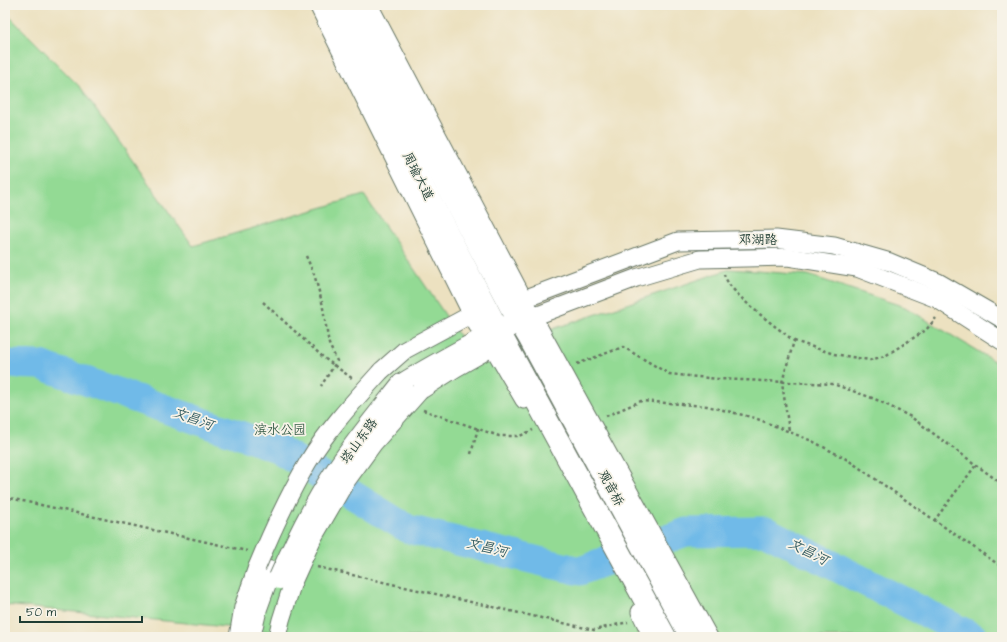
<svg xmlns="http://www.w3.org/2000/svg" width="1007" height="642" viewBox="0 0 1007 642" font-family="'Architects Daughter','LXGW WenKai TC',sans-serif">
<style>
.green{fill:#93da94;stroke:#598c64}
.lines{fill:none;stroke-linecap:round;stroke-linejoin:round}
.river{stroke:#6fbae8;stroke-width:29}
.minor-casing{stroke:#677665;stroke-width:19}
.secondary-casing{stroke:#677665;stroke-width:24}
.primary-casing{stroke:#677665;stroke-width:24}
.path{stroke:#677665;stroke-width:2.5;stroke-dasharray:3 3;stroke-linecap:butt}
.minor{stroke:#fff;stroke-width:17}
.secondary{stroke:#fff;stroke-width:22}
.primary{stroke:#fff;stroke-width:22}
.minor-bridge-casing{stroke:#677665;stroke-width:19;stroke-linecap:butt}
.secondary-bridge-casing{stroke:#677665;stroke-width:24;stroke-linecap:butt}
.minor-bridge{stroke:#fff;stroke-width:17}
.secondary-bridge{stroke:#fff;stroke-width:22}
.labels{text-anchor:middle;dominant-baseline:central;stroke-width:3.5;stroke-linejoin:round;paint-order:stroke}
.street-label{font-size:13px;fill:#1f3d34;stroke:#f7f3e8}
.park-label{font-size:13px;fill:#365c47;stroke:#f7f3e8}
.water-label{font-size:14px;font-style:italic;fill:#335c61;stroke:#f7f3e8}
</style>
<rect width="100%" height="100%" fill="#f7f3e8"/>
<filter id="ink" filterUnits="userSpaceOnUse"><feTurbulence type="fractalNoise" baseFrequency=".025" numOctaves="2"/><feDisplacementMap in="SourceGraphic" scale="8" xChannelSelector="R" yChannelSelector="G"/><feConvolveMatrix kernelMatrix="1 2 1 2 8 2 1 2 1" color-interpolation-filters="sRGB"/></filter>
<filter id="wash" filterUnits="userSpaceOnUse"><feTurbulence type="fractalNoise" baseFrequency=".012" numOctaves="4" result="noise"/><feDisplacementMap in="SourceGraphic" scale="16" xChannelSelector="R" yChannelSelector="G"/><feGaussianBlur stdDeviation="0.9" result="paint"/><feColorMatrix in="noise" values="0 0 0 0 0 0 0 0 0 0 0 0 0 0 0 0 0 1.4 0 .05"/><feComposite in="paint" operator="in"/></filter>
<g filter="url(#wash)">
<rect width="100%" height="100%" fill="#ece1c0"/>
<!-- green -->
<path class="green" d="M 5,12 L 81,88 L 193,246 L 364,195 L 473,356 L 730,269 L 808,275 L 905,307 L 1002,366 L 1002,637 L 685,637 L 635,622 L 639,637 L 326,637 L 5,605 Z"/>
<g class="lines">
<!-- river -->
<path class="river" d="M 5,364 L 40,365 L 277,448 L 408,529 L 580,571 L 686,532 L 766,531 L 973,637"/>
</g>
</g>
<g filter="url(#ink)">
<g class="lines">
<!-- minor casing -->
<g class="minor-casing">
<g id="minor">
<path d="M 318,5 L 477,325 L 487,337 L 524,400"/>
<path d="M 369,5 L 533,317 L 709,637"/>
<path d="M 515,304 L 524,299 L 678,241 L 776,239 L 834,246 L 890,262 L 938,282 L 1002,319"/>
<path d="M 533,317 L 636,278 L 700,259 L 788,257 L 857,268 L 937,299 L 1002,341"/>
<path d="M 381,371 L 405,350 L 472,314"/>
<path d="M 420,391 L 456,368 L 493,347"/>
<path d="M 640,612 L 652,637"/>
<path d="M 238,637 L 243,607 L 257,567"/>
<path d="M 277,637 L 281,620 L 293,582"/>
</g>
</g>
<!-- secondary casing -->
<g class="secondary-casing">
<g id="secondary">
<path d="M 402,385 C 428,369 454,355 480,341 C 498,331 514,322 533,317"/>
<path d="M 249,637 L 256,608 L 269,572"/>
</g>
</g>
<!-- primary casing -->
<g class="primary-casing">
<g id="primary">
<path d="M 335,5 L 418,177 L 498,330 L 665,637"/>
<path d="M 351,5 L 511,307 L 530,339 L 691,637"/>
</g>
</g>
<!-- path -->
<g class="path">
<path d="M 306,256 L 314,274 L 322,302 L 329,344 L 337,361 L 321,386"/>
<path d="M 724,274 C 729,294 777,327 794,341 L 782,382 L 789,431"/>
<path d="M 263,302 L 324,358 L 353,379"/>
<path d="M 794,341 L 834,354 L 870,360 L 885,356 L 926,330 L 936,318"/>
<path d="M 577,364 L 623,347 L 669,374 L 718,379 L 833,384 L 875,399 L 911,417 L 1002,484"/>
<path d="M 423,410 L 499,436 L 520,436 L 533,430"/>
<path d="M 606,416 L 641,401 L 707,406 L 755,418 L 812,441 L 848,460 L 1002,567"/>
<path d="M 471,454 L 478,428"/>
<path d="M 5,497 L 247,551"/>
<path d="M 934,521 L 976,465"/>
<path d="M 317,567 L 594,630 L 628,622"/>
</g>
<!-- minor -->
<use href="#minor" class="minor"/>
<!-- secondary -->
<use href="#secondary" class="secondary"/>
<!-- primary -->
<use href="#primary" class="primary"/>
<!-- minor-bridge casing -->
<g class="minor-bridge-casing">
<g id="minor-bridge">
<path d="M 257,567 C 272,531 288,496 308,462 C 328,429 355,400 381,371"/>
<path d="M 293,582 L 313,538 L 345,483 L 374,443 L 420,391"/>
</g>
</g>
<!-- secondary-bridge casing -->
<g class="secondary-bridge-casing">
<path id="secondary-bridge" d="M 280,578 C 296,542 313,507 334,475 C 355,443 379,414 402,385"/>
</g>
<!-- minor-bridge -->
<use href="#minor-bridge" class="minor-bridge"/>
<!-- secondary-bridge -->
<use href="#secondary-bridge" class="secondary-bridge"/>
</g>
</g>
<g class="labels">
<!-- street labels -->
<g class="street-label">
<text transform="translate(418 176) rotate(63)">周瑜大道</text>
<text x="758" y="240">邓湖路</text>
<text transform="translate(359 441) rotate(-54)">塔山东路</text>
<text transform="translate(611 488) rotate(62)">观音桥</text>
</g>
<!-- park labels -->
<g class="park-label">
<text x="280" y="430">滨水公园</text>
</g>
<!-- water labels -->
<g class="water-label">
<text transform="translate(193 419) rotate(20)">文昌河</text>
<text transform="translate(487 548) rotate(14)">文昌河</text>
<text transform="translate(808 552) rotate(27)">文昌河</text>
</g>
</g>
<!-- margin -->
<rect width="1007" height="642" fill="none" stroke="#f7f3e8" stroke-width="20"/>
<!-- scale -->
<path d="M20 616v6h122v-6" fill="none" stroke="#1f3d34" stroke-width="2"/>
<text x="26" y="616" font-size="12" fill="#1f3d34" stroke="#f7f3e8" stroke-width="3" paint-order="stroke">50 m</text>
</svg>
